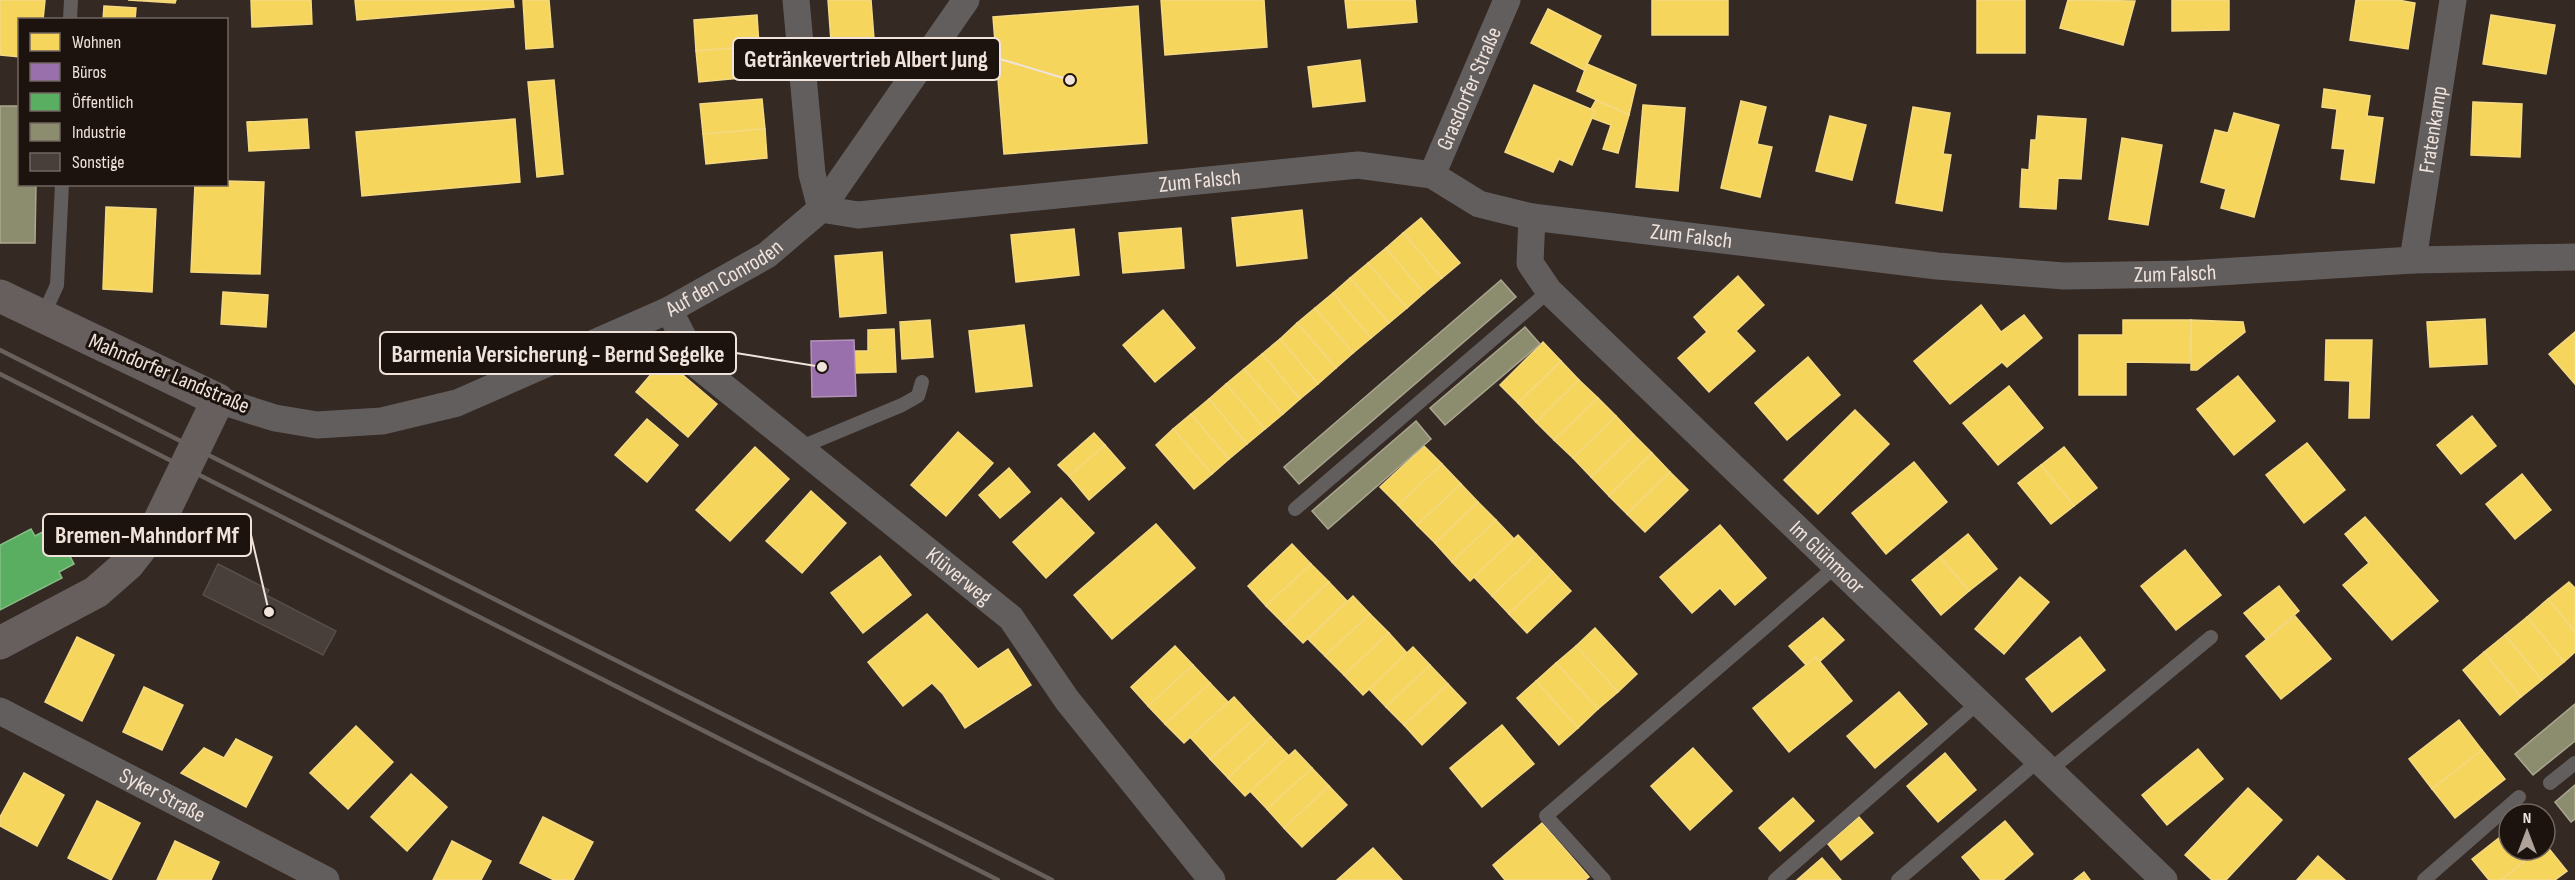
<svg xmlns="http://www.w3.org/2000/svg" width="2575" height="880" viewBox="0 0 2575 880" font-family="'Sofia Sans Condensed',sans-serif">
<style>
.homes{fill:#f6d55c;stroke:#f4d982;stroke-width:1.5}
.offices{fill:#9970ab;stroke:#b392b9;stroke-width:1.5}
.public{fill:#5aae61;stroke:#87be86;stroke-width:1.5}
.industry{fill:#8c8c6e;stroke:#aaa68f;stroke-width:1.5}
.building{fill:#483f3a;stroke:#584e4a;stroke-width:1.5}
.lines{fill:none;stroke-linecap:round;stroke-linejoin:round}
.lane{stroke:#635e5e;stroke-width:14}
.street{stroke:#635e5e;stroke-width:27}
.secondary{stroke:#665f5e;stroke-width:33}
.rail{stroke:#67605d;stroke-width:4.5}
.labels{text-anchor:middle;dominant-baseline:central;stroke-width:6;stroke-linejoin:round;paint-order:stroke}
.street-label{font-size:22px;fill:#f0e3db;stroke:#1c130e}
.leader{fill:none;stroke:#f0e3db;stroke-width:2}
.callout-dot{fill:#f0e3db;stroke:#1c130e;stroke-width:2}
.callout{fill:#1c130e;stroke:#f0e3db;stroke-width:2}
.callout-label{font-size:24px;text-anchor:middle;font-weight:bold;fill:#f0e3db}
</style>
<rect width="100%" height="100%" fill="#342923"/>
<!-- homes -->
<g class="homes">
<path d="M 0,0 L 45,0 L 43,20 L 20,20 L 20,57 L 0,55 Z"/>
<path d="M 128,0 L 176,0 L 175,3 Z"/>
<path d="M 251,0 L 311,0 L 312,24 L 252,27 Z"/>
<path d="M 355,0 L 513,0 L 514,7 L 357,20 Z"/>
<path d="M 523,0 L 549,0 L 553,47 L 526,49 Z"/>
<path d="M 828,0 L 871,0 L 875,52 L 832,55 Z"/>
<path d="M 1161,0 L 1264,0 L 1267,47 L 1165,55 Z"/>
<path d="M 1345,0 L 1415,0 L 1417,22 L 1348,28 Z"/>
<rect x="1652" y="0" width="76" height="35"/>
<rect x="1977" y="0" width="48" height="53"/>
<path d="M 2068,0 L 2135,1 L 2123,45 L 2060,28 Z"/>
<path d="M 2172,0 L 2229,0 L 2229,30 L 2172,31 Z"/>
<path d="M 2356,0 L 2398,0 L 2415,3 L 2408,49 L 2350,40 Z"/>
<path d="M 104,6 L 136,8 L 135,20 L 103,20 Z"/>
<path d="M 1138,6 L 1147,143 L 1004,154 L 993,17 Z"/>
<path d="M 1548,9 L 1601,36 L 1584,70 L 1531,43 Z"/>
<path d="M 757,15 L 759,46 L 696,51 L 694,20 Z"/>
<path d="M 2491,15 L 2555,25 L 2546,74 L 2483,64 Z"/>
<path d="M 759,46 L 762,76 L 699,82 L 696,51 Z"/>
<path d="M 1360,60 L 1365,101 L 1313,107 L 1308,67 Z"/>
<path d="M 1587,64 L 1636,85 L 1629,115 L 1577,91 Z"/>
<path d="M 554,80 L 563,174 L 537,177 L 528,82 Z"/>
<path d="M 1534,85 L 1595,111 L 1572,165 L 1559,159 L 1553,172 L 1505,152 Z"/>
<path d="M 2324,89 L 2370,96 L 2367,116 L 2383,118 L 2374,183 L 2341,179 L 2345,149 L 2332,148 L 2337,109 L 2322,107 Z"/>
<path d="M 762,99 L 765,129 L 703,134 L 700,104 Z"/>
<path d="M 1596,100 L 1629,115 L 1618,153 L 1603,149 L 1611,125 L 1592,118 L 1595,111 L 1591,109 Z"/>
<path d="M 1741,101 L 1766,107 L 1757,144 L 1772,147 L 1760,197 L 1721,188 Z"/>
<path d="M 2473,102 L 2522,104 L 2520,157 L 2471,155 Z"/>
<path d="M 1643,105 L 1685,108 L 1678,191 L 1636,187 Z"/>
<path d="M 1913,107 L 1950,113 L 1943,154 L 1951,155 L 1942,211 L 1896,203 Z"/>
<path d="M 2234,113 L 2279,125 L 2254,217 L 2221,208 L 2226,189 L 2201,182 L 2215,130 L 2228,133 Z"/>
<path d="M 1830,116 L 1866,125 L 1852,180 L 1816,171 Z"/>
<path d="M 2038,116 L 2086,119 L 2081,179 L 2058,178 L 2056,209 L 2020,207 L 2022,169 L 2029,170 L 2031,140 L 2036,140 Z"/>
<path d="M 307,119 L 309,148 L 249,151 L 247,122 Z"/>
<path d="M 515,119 L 520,182 L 362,196 L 356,132 Z"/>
<path d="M 765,129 L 767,158 L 706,164 L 703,134 Z"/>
<path d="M 2122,138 L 2162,145 L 2148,225 L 2109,219 Z"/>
<path d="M 226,181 L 264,182 L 260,274 L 191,272 L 195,184 L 226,184 Z"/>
<path d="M 106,207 L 156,209 L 152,292 L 103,289 Z"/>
<path d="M 1302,210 L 1307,258 L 1237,266 L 1232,218 Z"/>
<path d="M 1421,218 L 1460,263 L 1442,278 L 1403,233 Z"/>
<path d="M 1181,228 L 1184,268 L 1123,273 L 1119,233 Z"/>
<path d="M 1074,229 L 1079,275 L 1016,282 L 1011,235 Z"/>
<path d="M 1403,233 L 1442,278 L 1424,293 L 1386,248 Z"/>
<path d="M 1386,248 L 1424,293 L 1407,308 L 1368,263 Z"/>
<path d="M 882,252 L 886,313 L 840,317 L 835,256 Z"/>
<path d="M 1368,263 L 1407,308 L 1389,323 L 1350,278 Z"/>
<path d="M 1738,276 L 1764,305 L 1736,331 L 1755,351 L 1709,392 L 1678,358 L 1707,332 L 1694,317 Z"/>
<path d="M 1350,278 L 1389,323 L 1371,338 L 1333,293 Z"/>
<path d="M 223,292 L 268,295 L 266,327 L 221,324 Z"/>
<path d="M 1333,293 L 1371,338 L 1353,353 L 1315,308 Z"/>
<path d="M 1981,305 L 2001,332 L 2024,315 L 2042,338 L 2007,367 L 2002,362 L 1950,404 L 1914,361 Z"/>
<path d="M 1315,308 L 1353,353 L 1336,368 L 1297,323 Z"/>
<path d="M 1163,310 L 1195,348 L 1155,382 L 1123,345 Z"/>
<path d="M 2485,319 L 2487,364 L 2430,367 L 2427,322 Z"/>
<path d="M 930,320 L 933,357 L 902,359 L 900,322 Z"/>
<path d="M 2123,320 L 2191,320 L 2190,363 L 2126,362 L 2126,395 L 2079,395 L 2079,335 L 2123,335 Z"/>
<path d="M 2191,320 L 2243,322 L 2245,332 L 2197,370 L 2191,370 Z"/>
<path d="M 1297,323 L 1336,368 L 1318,384 L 1280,339 Z"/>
<path d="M 1024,325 L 1032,386 L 976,392 L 969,331 Z"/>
<path d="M 894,329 L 896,372 L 855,373 L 855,351 L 868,351 L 868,330 Z"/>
<path d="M 2575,332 L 2575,384 L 2549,354 Z"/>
<path d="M 1280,339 L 1318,384 L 1300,399 L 1262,354 Z"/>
<path d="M 2326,340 L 2372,340 L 2369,418 L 2349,418 L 2350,381 L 2325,380 Z"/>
<path d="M 1543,342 L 1561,361 L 1518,403 L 1500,385 Z"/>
<path d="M 1262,354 L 1300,399 L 1283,414 L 1244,369 Z"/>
<path d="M 1808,357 L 1840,395 L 1787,440 L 1755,403 Z"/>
<path d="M 664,359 L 717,404 L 688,437 L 636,392 Z"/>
<path d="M 1561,361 L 1579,380 L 1536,422 L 1518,403 Z"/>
<path d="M 1244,369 L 1283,414 L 1265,429 L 1226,384 Z"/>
<path d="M 2238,376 L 2275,421 L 2234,455 L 2197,409 Z"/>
<path d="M 1579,380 L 1598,398 L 1554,440 L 1536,422 Z"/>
<path d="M 1226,384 L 1265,429 L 1247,444 L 1209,399 Z"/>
<path d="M 2009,386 L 2043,428 L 1998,465 L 1963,423 Z"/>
<path d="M 1598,398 L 1616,416 L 1573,458 L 1554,440 Z"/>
<path d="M 1209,399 L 1247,444 L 1229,459 L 1191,414 Z"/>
<path d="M 1855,410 L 1889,444 L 1818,514 L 1784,480 Z"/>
<path d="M 1191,414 L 1229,459 L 1212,474 L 1173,429 Z"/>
<path d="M 1616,416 L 1634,435 L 1591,477 L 1573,458 Z"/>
<path d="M 2472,416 L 2496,446 L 2461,474 L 2437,445 Z"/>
<path d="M 647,419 L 678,445 L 647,482 L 615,455 Z"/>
<path d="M 1173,429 L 1212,474 L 1194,489 L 1156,445 Z"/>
<path d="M 958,432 L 993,463 L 946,516 L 911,485 Z"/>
<path d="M 1094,433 L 1105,445 L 1069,476 L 1058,465 Z"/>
<path d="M 1634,435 L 1652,453 L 1609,496 L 1591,477 Z"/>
<path d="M 2307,443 L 2345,490 L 2304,523 L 2266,475 Z"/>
<path d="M 1105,445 L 1125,468 L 1089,500 L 1069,476 Z"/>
<path d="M 1424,446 L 1442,464 L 1398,505 L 1380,487 Z"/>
<path d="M 755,447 L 789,479 L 730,541 L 696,510 Z"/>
<path d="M 2064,447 L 2097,488 L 2074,506 L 2041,465 Z"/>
<path d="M 1652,453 L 1670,472 L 1627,514 L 1609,496 Z"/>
<path d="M 1914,462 L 1947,502 L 1886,554 L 1852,513 Z"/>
<path d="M 1442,464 L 1461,484 L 1417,525 L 1398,505 Z"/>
<path d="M 2041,465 L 2074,506 L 2051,524 L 2018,483 Z"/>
<path d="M 1009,468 L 1030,492 L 1000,518 L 979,495 Z"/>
<path d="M 1670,472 L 1688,490 L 1645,532 L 1627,514 Z"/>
<path d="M 2522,474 L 2551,510 L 2515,539 L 2486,504 Z"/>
<path d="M 1461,484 L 1478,502 L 1435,543 L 1417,525 Z"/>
<path d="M 811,491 L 846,523 L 802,573 L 766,541 Z"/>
<path d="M 1061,498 L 1094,533 L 1046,578 L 1013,542 Z"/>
<path d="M 1478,502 L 1496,520 L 1452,562 L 1435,543 Z"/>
<path d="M 2365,517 L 2438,601 L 2392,640 L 2343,585 L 2369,563 L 2345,534 Z"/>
<path d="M 1496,520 L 1514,539 L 1470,581 L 1452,562 Z"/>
<path d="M 1156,524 L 1195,568 L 1112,639 L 1074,595 Z"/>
<path d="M 1720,525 L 1766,578 L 1735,605 L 1720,588 L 1692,613 L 1660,577 Z"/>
<path d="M 1968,534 L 1997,569 L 1969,591 L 1940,557 Z"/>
<path d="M 1518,535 L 1536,554 L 1492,596 L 1474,577 Z"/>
<path d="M 1292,544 L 1311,564 L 1266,606 L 1248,586 Z"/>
<path d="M 2185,550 L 2221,595 L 2176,630 L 2141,586 Z"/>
<path d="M 1536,554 L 1553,572 L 1509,614 L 1492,596 Z"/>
<path d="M 880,556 L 911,595 L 863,633 L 831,593 Z"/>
<path d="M 1940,557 L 1969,591 L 1941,615 L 1912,580 Z"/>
<path d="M 1311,564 L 1329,582 L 1284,624 L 1266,606 Z"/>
<path d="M 1553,572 L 1571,591 L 1527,633 L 1509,614 Z"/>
<path d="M 2020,577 L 2049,602 L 2004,654 L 1975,629 Z"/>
<path d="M 1329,582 L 1347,601 L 1303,643 L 1284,624 Z"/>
<path d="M 2569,582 L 2575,588 L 2575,632 L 2548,599 Z"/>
<path d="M 2279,586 L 2299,611 L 2266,639 L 2244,613 Z"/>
<path d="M 1353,596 L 1370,614 L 1325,656 L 1308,639 Z"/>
<path d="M 2548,599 L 2575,632 L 2575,652 L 2564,662 L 2527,617 Z"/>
<path d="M 927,614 L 978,669 L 1008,649 L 1031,685 L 965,728 L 943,694 L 932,683 L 903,706 L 868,662 Z"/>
<path d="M 1370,614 L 1389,633 L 1344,675 L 1325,656 Z"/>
<path d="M 2295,616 L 2331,659 L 2281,699 L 2246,656 Z"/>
<path d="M 2527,617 L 2564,662 L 2542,680 L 2505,635 Z"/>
<path d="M 1823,618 L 1844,640 L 1819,662 L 1816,657 L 1806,665 L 1789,646 Z"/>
<path d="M 1595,628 L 1637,674 L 1618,692 L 1576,646 Z"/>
<path d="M 1389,633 L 1407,653 L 1363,695 L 1344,675 Z"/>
<path d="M 2505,635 L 2542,680 L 2521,697 L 2484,652 Z"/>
<path d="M 77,637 L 114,655 L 82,721 L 45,702 Z"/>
<path d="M 2080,637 L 2105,670 L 2052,712 L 2026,679 Z"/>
<path d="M 1175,646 L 1193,665 L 1148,706 L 1131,687 Z"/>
<path d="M 1576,646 L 1618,692 L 1598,709 L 1556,663 Z"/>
<path d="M 1413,647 L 1430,665 L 1386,707 L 1369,689 Z"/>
<path d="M 2484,652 L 2521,697 L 2500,715 L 2463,670 Z"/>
<path d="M 1816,657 L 1852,701 L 1789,752 L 1753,708 Z"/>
<path d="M 1556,663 L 1598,709 L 1578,728 L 1536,681 Z"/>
<path d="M 1193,665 L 1210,683 L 1165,724 L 1148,706 Z"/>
<path d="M 1430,665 L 1448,684 L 1404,725 L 1386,707 Z"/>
<path d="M 1536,681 L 1578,728 L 1559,745 L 1517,698 Z"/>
<path d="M 1210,683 L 1228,702 L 1184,743 L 1165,724 Z"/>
<path d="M 1448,684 L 1466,703 L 1422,745 L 1404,725 Z"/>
<path d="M 144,687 L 183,705 L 162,750 L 123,732 Z"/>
<path d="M 1899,692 L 1927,724 L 1875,768 L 1847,736 Z"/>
<path d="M 1234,697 L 1254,719 L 1210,759 L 1190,737 Z"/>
<path d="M 1254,719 L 1271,737 L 1228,778 L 1210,759 Z"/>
<path d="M 2459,720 L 2482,750 L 2432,789 L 2409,759 Z"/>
<path d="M 1502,725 L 1534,764 L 1482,807 L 1450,768 Z"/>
<path d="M 356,726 L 393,762 L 348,809 L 310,773 Z"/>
<path d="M 1271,737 L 1289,756 L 1245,796 L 1228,778 Z"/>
<path d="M 236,739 L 272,757 L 246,807 L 181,773 L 204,748 L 224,758 Z"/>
<path d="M 1693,748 L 1732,791 L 1690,830 L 1651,786 Z"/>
<path d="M 2198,749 L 2223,779 L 2167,825 L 2142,795 Z"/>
<path d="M 1295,750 L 1312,768 L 1267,809 L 1250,791 Z"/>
<path d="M 2482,750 L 2505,779 L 2455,818 L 2432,789 Z"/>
<path d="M 1945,753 L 1976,790 L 1938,822 L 1907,786 Z"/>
<path d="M 1312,768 L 1329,786 L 1284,828 L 1267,809 Z"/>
<path d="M 24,773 L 64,795 L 37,846 L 0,826 L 0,817 Z"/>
<path d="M 411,774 L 447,807 L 407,851 L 371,817 Z"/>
<path d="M 1329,786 L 1347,805 L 1302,847 L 1284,828 Z"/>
<path d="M 2248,788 L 2282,820 L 2226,880 L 2212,880 L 2185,855 Z"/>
<path d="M 1793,798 L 1814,821 L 1780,851 L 1759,828 Z"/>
<path d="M 97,801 L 140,823 L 111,880 L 68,858 Z"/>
<path d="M 543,817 L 593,842 L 573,880 L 554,880 L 520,863 Z"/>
<path d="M 1859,817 L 1873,833 L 1841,860 L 1828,844 Z"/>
<path d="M 2005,821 L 2033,854 L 2003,880 L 1981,880 L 1962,857 Z"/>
<path d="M 1542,823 L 1589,877 L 1585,880 L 1505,880 L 1493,865 Z"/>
<path d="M 2509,830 L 2509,850 L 2539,850 L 2501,880 L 2489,880 L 2472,859 Z"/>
<path d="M 175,841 L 219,862 L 211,880 L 157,880 Z"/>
<path d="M 452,841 L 491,861 L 481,880 L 433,880 Z"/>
<path d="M 2546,845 L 2567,871 L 2555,880 L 2501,880 L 2539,850 L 2545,850 Z"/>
<path d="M 1373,848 L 1402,880 L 1337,880 Z"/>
<path d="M 2318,856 L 2345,880 L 2297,880 Z"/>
<path d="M 1822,858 L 1841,880 L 1797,880 Z"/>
<path d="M 2084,872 L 2090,880 L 2074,880 Z"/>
</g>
<!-- offices -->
<path class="offices" d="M 854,340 L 856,396 L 812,397 L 811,341 Z"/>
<!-- public -->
<path class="public" d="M 54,526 L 74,564 L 59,572 L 62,578 L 0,610 L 0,545 L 31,529 L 35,536 Z"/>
<!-- industry -->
<g class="industry">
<path d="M 0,106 L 20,106 L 20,184 L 36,184 L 35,243 L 0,243 Z"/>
<path d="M 1501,280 L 1516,297 L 1299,484 L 1284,467 Z"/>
<path d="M 1525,327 L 1540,344 L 1445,425 L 1430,408 Z"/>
<path d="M 1416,421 L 1431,439 L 1328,529 L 1312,511 Z"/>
<path d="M 2575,704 L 2575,741 L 2533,775 L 2515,754 Z"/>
<path d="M 2575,785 L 2575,819 L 2571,822 L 2555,802 Z"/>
</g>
<!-- building -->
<path class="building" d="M 218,564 L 269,590 L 266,595 L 336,631 L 323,655 L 203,595 Z"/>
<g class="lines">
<!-- lane -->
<g class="lane">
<path d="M 70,20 L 71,0"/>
<path d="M 42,318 L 57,285 L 62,184"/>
<path d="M 799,448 L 902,405 L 918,396 L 922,382"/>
<path d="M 1295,509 L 1549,291"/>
<path d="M 2050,770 L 2211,637"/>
<path d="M 2550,783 L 2575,763"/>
<path d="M 1604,880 L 1546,816 L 1835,567"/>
<path d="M 1775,880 L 1979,702"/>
<path d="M 1898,880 L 2039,760"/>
<path d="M 2424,880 L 2519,797"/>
</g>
<!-- street -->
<g class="street">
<path d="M 796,0 L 812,174 L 821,209"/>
<path id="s1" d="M 1432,175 L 1507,0"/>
<path id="s2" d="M 821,209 L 858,215 L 1358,165 L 1432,175 L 1479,204 L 1532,217 L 1937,266 L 2064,276 L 2187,274 L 2413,260 L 2575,257"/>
<path id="s3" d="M 1532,217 L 1530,263 L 1549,291 L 2164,880"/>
<path id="s4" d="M 2413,260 L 2453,0"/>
<path id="s5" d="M 669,310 L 698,366 L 1011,618 L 1067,700 L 1212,880"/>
<path id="s6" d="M 218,400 L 275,418 L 317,425 L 382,421 L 457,403 L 669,310 L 767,255 L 821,209 L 966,0"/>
<path id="s7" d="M 0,711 L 326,880"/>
</g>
<!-- secondary -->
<path class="secondary" d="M 0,296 L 218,400 L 156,528 L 128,564 L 96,592 L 0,643"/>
<!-- rail -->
<g class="rail">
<path d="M 0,350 L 1052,880"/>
<path d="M 0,374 L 998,880"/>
</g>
</g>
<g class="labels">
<!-- street labels -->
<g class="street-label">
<text stroke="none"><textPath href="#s1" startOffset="94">Grasdorfer Straße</textPath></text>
<text stroke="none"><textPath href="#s4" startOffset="132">Fratenkamp</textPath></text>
<text stroke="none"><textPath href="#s2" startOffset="381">Zum Falsch</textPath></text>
<text stroke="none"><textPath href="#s2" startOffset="885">Zum Falsch</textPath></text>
<text stroke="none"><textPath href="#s2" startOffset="1371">Zum Falsch</textPath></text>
<text stroke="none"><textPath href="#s6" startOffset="540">Auf den Conroden</textPath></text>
<text transform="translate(169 374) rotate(23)">Mahndorfer Landstraße</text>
<text stroke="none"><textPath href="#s3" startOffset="465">Im Glühmoor</textPath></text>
<text stroke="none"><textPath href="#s5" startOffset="398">Klüverweg</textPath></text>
<text stroke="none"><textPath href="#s7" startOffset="183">Syker Straße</textPath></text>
</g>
</g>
<!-- callouts -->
<path class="leader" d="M1070 80L1000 59M822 367L736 353M269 612L251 535"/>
<g class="callout-dot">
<circle cx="1070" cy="80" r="6"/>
<circle cx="822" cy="367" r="6"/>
<circle cx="269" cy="612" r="6"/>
</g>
<g class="callout">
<rect x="733" y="38" width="267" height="42" rx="6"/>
<rect x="380" y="332" width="356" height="42" rx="6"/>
<rect x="43" y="514" width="208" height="42" rx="6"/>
</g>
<g class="callout-label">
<text x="866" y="67">Getränkevertrieb Albert Jung</text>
<text x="558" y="362">Barmenia Versicherung - Bernd Segelke</text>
<text x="147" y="543">Bremen-Mahndorf Mf</text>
</g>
<!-- legend -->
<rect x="18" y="18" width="210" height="168" fill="#1c130e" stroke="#716660" stroke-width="1.5"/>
<rect x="30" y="33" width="30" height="18" fill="#f6d55c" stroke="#716660" stroke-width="1.5"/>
<text x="72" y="48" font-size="18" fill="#f0e3db">Wohnen</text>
<rect x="30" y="63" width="30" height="18" fill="#9970ab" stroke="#716660" stroke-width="1.5"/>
<text x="72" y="78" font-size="18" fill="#f0e3db">Büros</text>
<rect x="30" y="93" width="30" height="18" fill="#5aae61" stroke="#716660" stroke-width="1.5"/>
<text x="72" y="108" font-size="18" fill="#f0e3db">Öffentlich</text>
<rect x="30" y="123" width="30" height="18" fill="#8c8c6e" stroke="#716660" stroke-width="1.5"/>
<text x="72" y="138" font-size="18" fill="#f0e3db">Industrie</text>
<rect x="30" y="153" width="30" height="18" fill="#483f3a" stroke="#716660" stroke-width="1.5"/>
<text x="72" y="168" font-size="18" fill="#f0e3db">Sonstige</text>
<!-- north arrow -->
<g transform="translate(2527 832)"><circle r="28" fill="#1c130e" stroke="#716660" stroke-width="1.5"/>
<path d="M0-4.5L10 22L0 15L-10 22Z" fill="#aea29b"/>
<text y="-9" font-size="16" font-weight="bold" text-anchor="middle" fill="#f0e3db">N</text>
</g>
</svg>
